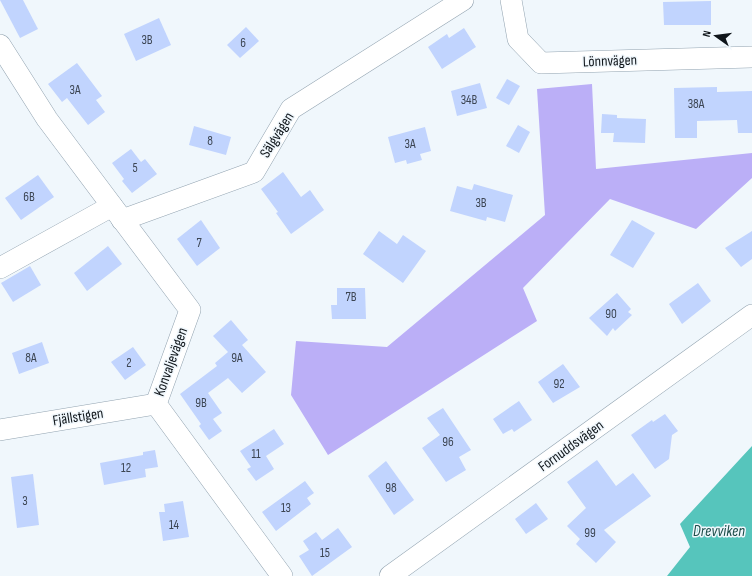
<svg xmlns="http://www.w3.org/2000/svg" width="752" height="576" viewBox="0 0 752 576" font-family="'Sofia Sans Condensed',sans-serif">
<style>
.forest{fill:#bbaff7}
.water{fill:#56c5bc}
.building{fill:#c1d4fe}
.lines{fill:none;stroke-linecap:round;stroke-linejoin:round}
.minor-casing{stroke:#93a4b1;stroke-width:22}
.minor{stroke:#fff;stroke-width:21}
.labels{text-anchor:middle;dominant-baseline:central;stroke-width:3;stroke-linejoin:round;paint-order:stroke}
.number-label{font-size:13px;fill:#3c4553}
.street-label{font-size:15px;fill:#0f151a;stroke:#f0f7fc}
.water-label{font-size:16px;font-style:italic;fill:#1c4d49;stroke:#f0f7fc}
</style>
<rect width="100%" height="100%" fill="#f0f7fc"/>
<!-- forest -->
<path class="forest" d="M 592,84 L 596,169 L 752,153 L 752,178 L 696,229 L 610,199 L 523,288 L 537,321 L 328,455 L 291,395 L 296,341 L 387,347 L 545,215 L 537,89 Z"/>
<!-- water -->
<path class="water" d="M 752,446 L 752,576 L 667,576 L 690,547 L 680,524 Z"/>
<!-- building -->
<g class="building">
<path d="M 0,0 L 23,0 L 38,29 L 20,38 Z"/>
<path d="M 711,1 L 711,25 L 664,25 L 663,2 Z"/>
<path d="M 159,18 L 171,45 L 136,61 L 124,34 Z"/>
<path d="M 246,27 L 259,41 L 240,58 L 227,45 Z"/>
<path d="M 464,28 L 476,47 L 442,69 L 428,47 L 447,34 L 449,38 Z"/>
<path d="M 77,63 L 102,96 L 96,100 L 105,112 L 88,125 L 67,98 L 62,102 L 48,84 Z"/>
<path d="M 507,79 L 520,86 L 509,105 L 496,98 Z"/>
<path d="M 480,83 L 487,108 L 457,116 L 451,91 Z"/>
<path d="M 717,87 L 717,92 L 752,91 L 752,133 L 738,133 L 737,120 L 697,121 L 697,138 L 675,138 L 674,88 Z"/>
<path d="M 602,114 L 617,115 L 617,118 L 646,119 L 645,143 L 613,142 L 614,133 L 601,133 Z"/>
<path d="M 518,125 L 530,132 L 519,153 L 506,146 Z"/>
<path d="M 194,126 L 231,137 L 226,155 L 189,145 Z"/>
<path d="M 425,127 L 431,151 L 420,154 L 422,160 L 407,164 L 406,160 L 395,163 L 388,137 Z"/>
<path d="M 131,149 L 141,162 L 145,159 L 157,174 L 132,193 L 122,181 L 124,179 L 112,163 Z"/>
<path d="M 283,172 L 301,197 L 310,190 L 324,210 L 291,234 L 276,213 L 278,212 L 261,189 Z"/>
<path d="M 38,175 L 54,197 L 21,220 L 5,198 Z"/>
<path d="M 474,184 L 513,195 L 505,222 L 487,217 L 486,221 L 450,211 L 457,186 L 472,190 Z"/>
<path d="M 201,220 L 220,248 L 197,266 L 177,239 Z"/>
<path d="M 632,220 L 655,233 L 633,268 L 610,255 Z"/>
<path d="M 379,231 L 397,244 L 403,235 L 426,251 L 403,283 L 363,254 Z"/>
<path d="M 752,231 L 752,259 L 741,267 L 725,248 Z"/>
<path d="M 108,246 L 122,264 L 87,291 L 74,273 Z"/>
<path d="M 30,266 L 41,285 L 13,302 L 1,283 Z"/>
<path d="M 698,283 L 711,301 L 682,324 L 669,304 Z"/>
<path d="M 337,288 L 365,288 L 366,319 L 332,319 L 331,305 L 337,305 Z"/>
<path d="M 617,293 L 631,309 L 628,312 L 632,315 L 615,331 L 613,328 L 607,336 L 589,318 Z"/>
<path d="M 231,320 L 248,340 L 242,345 L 266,372 L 242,393 L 228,378 L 208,393 L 222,413 L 213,419 L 222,431 L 209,440 L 199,426 L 201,424 L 180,394 L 217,366 L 215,363 L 228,352 L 213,336 Z"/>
<path d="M 42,342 L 49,363 L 19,374 L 12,353 Z"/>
<path d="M 133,347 L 146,365 L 125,380 L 111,362 Z"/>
<path d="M 563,364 L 580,387 L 553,403 L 538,382 Z"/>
<path d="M 519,401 L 532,420 L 514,432 L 512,429 L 503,434 L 493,419 Z"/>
<path d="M 443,408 L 471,450 L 459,457 L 466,470 L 446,482 L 422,448 L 440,435 L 427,418 Z"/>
<path d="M 665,414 L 678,431 L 672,435 L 669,459 L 655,469 L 631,435 L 652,420 L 653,422 Z"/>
<path d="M 274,429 L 284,444 L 266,456 L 274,469 L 256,481 L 247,469 L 251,467 L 240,451 Z"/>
<path d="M 155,450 L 158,467 L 145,469 L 146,477 L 104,485 L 100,463 L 143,455 L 143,452 Z"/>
<path d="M 597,460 L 616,486 L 633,473 L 651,496 L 604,530 L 616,542 L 596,563 L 576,544 L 580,539 L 567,526 L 586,508 L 567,482 Z"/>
<path d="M 386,461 L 414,500 L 394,515 L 368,476 Z"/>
<path d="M 33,474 L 39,525 L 17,528 L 11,477 Z"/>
<path d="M 305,481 L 314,493 L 307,498 L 311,504 L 276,531 L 262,512 Z"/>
<path d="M 183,501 L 189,537 L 163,541 L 159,512 L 165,512 L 164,504 Z"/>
<path d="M 536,503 L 548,519 L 526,534 L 515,519 Z"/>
<path d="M 338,528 L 352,547 L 312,576 L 299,556 L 309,550 L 303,541 L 316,532 L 322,540 Z"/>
</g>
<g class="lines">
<!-- minor casing -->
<g class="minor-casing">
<g id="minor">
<path d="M 511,0 L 518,39 L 541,63 L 752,57"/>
<path d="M 0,45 L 47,119 L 190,310 L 156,404 L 282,576"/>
<path d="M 122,220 L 254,172 L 291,109 L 463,0"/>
<path d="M 0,268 L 112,206"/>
<path d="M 0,430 L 156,404"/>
<path d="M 390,576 L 752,315"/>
</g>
</g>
<!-- minor -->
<use href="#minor" class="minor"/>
</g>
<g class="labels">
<!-- number labels -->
<g class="number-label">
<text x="147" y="40">3B</text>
<text x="243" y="43">6</text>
<text x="75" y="90">3A</text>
<text x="469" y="100">34B</text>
<text x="696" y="104">38A</text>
<text x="210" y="141">8</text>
<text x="410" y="144">3A</text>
<text x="135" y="168">5</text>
<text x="29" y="197">6B</text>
<text x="481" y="203">3B</text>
<text x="199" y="243">7</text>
<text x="351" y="297">7B</text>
<text x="611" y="314">90</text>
<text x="31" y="358">8A</text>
<text x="237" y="358">9A</text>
<text x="129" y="363">2</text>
<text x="559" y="384">92</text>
<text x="201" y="403">9B</text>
<text x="448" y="442">96</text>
<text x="256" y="454">11</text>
<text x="126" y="468">12</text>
<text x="391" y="488">98</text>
<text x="25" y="501">3</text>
<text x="286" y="508">13</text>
<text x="174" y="525">14</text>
<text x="590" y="533">99</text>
<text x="325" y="553">15</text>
</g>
<!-- street labels -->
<g class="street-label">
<text transform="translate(610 61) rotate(-2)">Lönnvägen</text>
<text transform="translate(277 135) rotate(-58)">Sälgvägen</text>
<text transform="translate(171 362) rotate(-70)">Konvaljevägen</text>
<text transform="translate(78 417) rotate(-9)">Fjällstigen</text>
<text transform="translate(571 446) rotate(-36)">Fornuddsvägen</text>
</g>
<!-- water labels -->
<g class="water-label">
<text x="719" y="531">Drevviken</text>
</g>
</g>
<!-- north arrow -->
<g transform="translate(716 36) rotate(284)" stroke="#f0f7fc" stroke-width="3" paint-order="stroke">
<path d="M0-3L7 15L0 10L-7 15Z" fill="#0f151a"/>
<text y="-6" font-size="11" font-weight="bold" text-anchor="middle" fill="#0f151a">N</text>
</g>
</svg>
